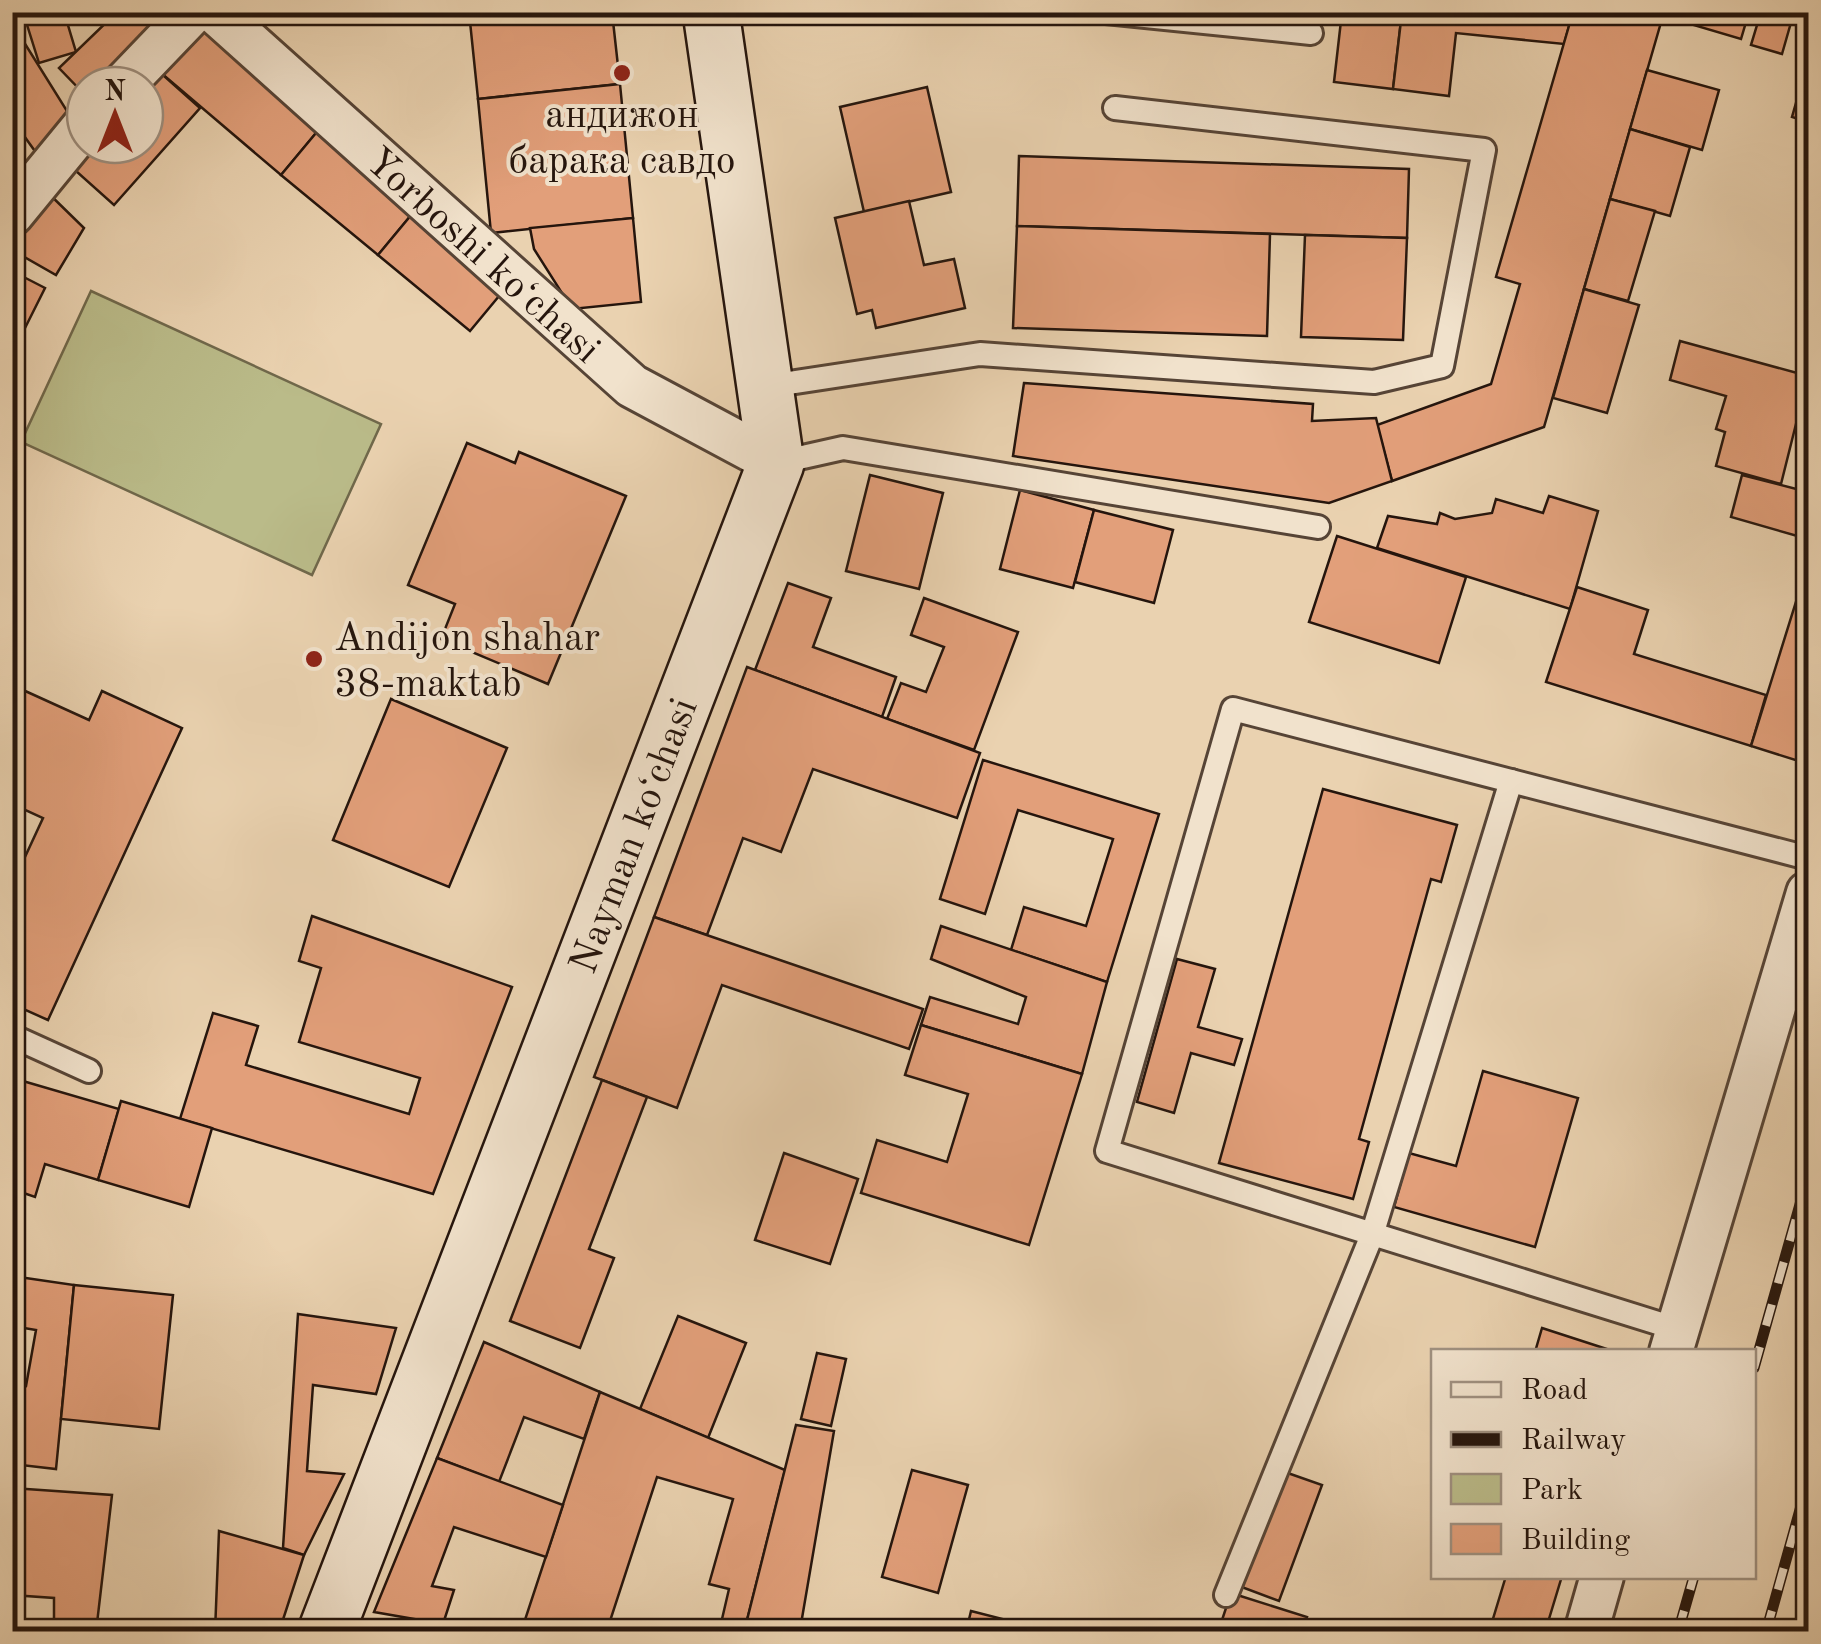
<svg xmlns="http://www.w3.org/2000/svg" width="1821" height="1644" viewBox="0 0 1821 1644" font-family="'Old Standard TT',serif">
<rect width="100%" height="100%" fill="#ead2b0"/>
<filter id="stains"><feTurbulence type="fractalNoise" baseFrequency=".002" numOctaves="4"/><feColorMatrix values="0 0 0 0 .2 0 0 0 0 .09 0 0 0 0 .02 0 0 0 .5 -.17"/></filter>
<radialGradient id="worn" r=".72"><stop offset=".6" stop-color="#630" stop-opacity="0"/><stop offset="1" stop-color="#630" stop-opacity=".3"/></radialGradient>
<polygon fill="#babb89" stroke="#70684b" stroke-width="2.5" points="91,291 381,424 312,575 21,442"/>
<g fill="#e29f7a" stroke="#25150d" stroke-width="2.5">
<polygon points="23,12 64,12 76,52 39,63"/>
<polygon points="117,12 180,12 113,85 85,85 85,95 59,68"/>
<polygon points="469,12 612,12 620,84 478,99"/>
<polygon points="1342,12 1402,12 1393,89 1334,82"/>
<polygon points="1402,12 1573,12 1564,44 1456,33 1449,96 1393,89"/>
<polygon points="1573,12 1664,12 1544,427 1392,481 1377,425 1491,384 1520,284 1496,277"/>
<polygon points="1664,12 1749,12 1741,39 1663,16"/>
<polygon points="1761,12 1794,12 1782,54 1751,45"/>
<polygon points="194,22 321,127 281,175 154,67"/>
<polygon points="12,23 72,119 37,154 12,119"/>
<polygon points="1808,61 1808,122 1792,117"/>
<polygon points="154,67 200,108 114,205 67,163 85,145 145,145 145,85"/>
<polygon points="1647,70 1719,90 1702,150 1630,129"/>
<polygon points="620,84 633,218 491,233 478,99"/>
<polygon points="927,87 951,192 864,212 840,107"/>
<polygon points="321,127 417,208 378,255 281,175"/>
<polygon points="1630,129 1690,147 1670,216 1610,199"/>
<polygon points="1019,156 1409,169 1407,238 1017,226"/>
<polygon points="43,188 84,228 56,275 12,250 12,241"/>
<polygon points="1610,199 1655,211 1628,301 1584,289"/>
<polygon points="909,201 924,265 954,259 965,308 876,328 872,310 857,314 835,218"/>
<polygon points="417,208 509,284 470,331 378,255"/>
<polygon points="633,218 641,302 572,309 534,249 530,228"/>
<polygon points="1017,226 1270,234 1267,336 1013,328"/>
<polygon points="1305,235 1407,238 1403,340 1301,337"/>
<polygon points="12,271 45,288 12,354"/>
<polygon points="1584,289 1639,305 1607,413 1553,398"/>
<polygon points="1680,341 1808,376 1781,484 1716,466 1725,432 1716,429 1726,396 1670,380"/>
<polygon points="1024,383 1313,404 1312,421 1376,418 1392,481 1329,503 1013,456"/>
<polygon points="467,443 515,463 519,452 626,496 548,684 441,639 455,604 408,585"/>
<polygon points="870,475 943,493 919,589 846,571"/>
<polygon points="1742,475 1808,492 1808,539 1731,517"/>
<polygon points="1020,490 1094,510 1073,588 1000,569"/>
<polygon points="1549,496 1598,511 1570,609 1377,548 1388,516 1437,524 1440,513 1455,519 1492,513 1496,499 1543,513"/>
<polygon points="1094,510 1173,530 1154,603 1075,582"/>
<polygon points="1337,536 1466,577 1439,663 1309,622"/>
<polygon points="788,583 831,598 813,647 896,677 882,717 755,670"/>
<polygon points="1577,587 1648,610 1634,654 1766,695 1751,746 1546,682"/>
<polygon points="1800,589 1808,592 1808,751 1805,763 1751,746"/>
<polygon points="924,598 1018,632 974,750 887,719 901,683 926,692 944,647 911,635"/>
<polygon points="747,667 980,753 957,818 813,769 781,852 743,838 707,935 654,917"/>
<polygon points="12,685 89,720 102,691 182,728 48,1020 12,1004 12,885 43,818 12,804"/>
<polygon points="391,699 507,748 449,887 333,840"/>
<polygon points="983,760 1159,814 1107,982 1011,950 1024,907 1086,926 1113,839 1018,810 985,914 940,899"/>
<polygon points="1323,789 1457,825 1441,882 1431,879 1359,1139 1369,1142 1353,1199 1219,1163"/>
<polygon points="312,916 512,987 433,1194 180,1119 213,1013 258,1026 246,1065 409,1114 420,1078 299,1042 321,968 299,961"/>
<polygon points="654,917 923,1009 909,1049 722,985 677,1108 594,1077"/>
<polygon points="941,926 1107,982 1082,1074 921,1025 930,997 1018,1024 1026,997 931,959"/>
<polygon points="1177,959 1215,969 1198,1027 1242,1039 1234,1065 1191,1053 1174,1113 1137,1102"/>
<polygon points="921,1025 1082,1074 1029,1245 861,1193 877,1140 947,1162 968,1094 905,1075"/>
<polygon points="1483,1071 1578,1098 1535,1247 1394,1207 1409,1153 1456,1166"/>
<polygon points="16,1079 119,1109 98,1180 45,1164 35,1197 12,1189 12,1090"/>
<polygon points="602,1080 647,1097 589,1249 614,1258 580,1348 510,1321"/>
<polygon points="121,1101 212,1128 189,1207 98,1180"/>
<polygon points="784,1153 858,1179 830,1264 755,1240"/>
<polygon points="12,1276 74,1285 56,1469 12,1464 12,1383 26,1386 36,1330 12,1326"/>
<polygon points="74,1285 173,1295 159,1429 61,1419"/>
<polygon points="298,1314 396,1328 376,1394 313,1385 307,1471 344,1474 304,1555 283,1548"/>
<polygon points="678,1316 746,1343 708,1438 640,1409"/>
<polygon points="1542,1328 1616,1352 1535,1352"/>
<polygon points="484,1342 600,1392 584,1439 524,1417 499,1482 437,1458"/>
<polygon points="817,1353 846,1359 831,1426 801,1419"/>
<polygon points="600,1392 785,1470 744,1632 719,1632 729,1589 709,1584 733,1499 657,1477 610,1621 669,1632 521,1632"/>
<polygon points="796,1425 834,1431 800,1630 811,1632 744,1632"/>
<polygon points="437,1458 563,1505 546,1557 454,1527 432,1586 454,1590 443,1624 374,1612"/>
<polygon points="912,1470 968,1485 938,1593 882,1577"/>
<polygon points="1282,1471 1322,1485 1279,1601 1239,1586"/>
<polygon points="12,1488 112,1495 96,1632 54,1632 54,1598 12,1595"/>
<polygon points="219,1531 304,1555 279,1632 215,1632"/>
<polygon points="1506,1576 1562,1576 1545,1632 1489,1632"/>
<polygon points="1231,1593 1307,1617 1302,1632 1218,1632"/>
<polygon points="971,1611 1053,1632 966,1632"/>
</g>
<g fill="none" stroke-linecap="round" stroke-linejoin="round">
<g stroke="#564436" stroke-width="28">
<g id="service">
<polyline points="1106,12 1311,33"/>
<polyline points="763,387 980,354 1374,382 1442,366 1484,150 1115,108"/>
<polyline points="776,463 843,448 1318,527"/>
<polyline points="12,1036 89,1071"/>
<polyline points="1677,1329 1107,1151 1233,709 1808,858"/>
<polyline points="1226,1595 1372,1235 1511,781"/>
</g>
</g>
<g stroke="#564436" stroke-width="48">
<g id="minor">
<polyline points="215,12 632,386 776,463"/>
<polyline points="123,85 193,12"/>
<polyline points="12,214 85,125"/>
<polyline points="1671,1352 1808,893"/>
<polyline points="1586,1632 1602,1576"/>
</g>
</g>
<g stroke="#25150d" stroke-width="60">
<polyline id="secondary" points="326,1632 776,463 711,12"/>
</g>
<use href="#service" stroke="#f1e2cc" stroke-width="22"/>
<use href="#minor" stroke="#f1e2cc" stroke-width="42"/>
<use href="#secondary" stroke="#f1e2cc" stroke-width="55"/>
<g stroke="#25150d" stroke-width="11">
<g id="rail">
<polyline points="1754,1368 1808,1176"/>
<polyline points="1678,1632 1694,1576"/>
<polyline points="1766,1632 1808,1481"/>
</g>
</g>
<use href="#rail" stroke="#f1e2cc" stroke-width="8" stroke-dasharray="22" stroke-linecap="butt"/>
</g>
<g fill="#8f2418" stroke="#f1e2cc" stroke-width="4">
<circle cx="622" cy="73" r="10"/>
<circle cx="314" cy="659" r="10"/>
</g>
<g text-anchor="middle" stroke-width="8" stroke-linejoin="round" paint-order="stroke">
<g font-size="40" fill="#25150d" stroke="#f1e2cc">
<text x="622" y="127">андижон<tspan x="622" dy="46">барака савдо</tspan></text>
<text x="334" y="650" text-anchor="start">Andijon shahar<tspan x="334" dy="46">38-maktab</tspan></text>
</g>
<g font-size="40" fill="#25150d" stroke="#f1e2cc">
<text transform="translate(484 254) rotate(42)" y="14">Yorboshi koʻchasi</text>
<text transform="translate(632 835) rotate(-69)" y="14">Nayman koʻchasi</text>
</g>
</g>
<rect width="1821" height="1644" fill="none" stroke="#ead2b0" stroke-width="50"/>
<rect x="15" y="15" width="1791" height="1614" fill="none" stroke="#25150d" stroke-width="5"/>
<rect x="25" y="25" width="1771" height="1594" fill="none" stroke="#25150d" stroke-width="2.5"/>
<rect x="1431" y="1349" width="325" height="230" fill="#f1e2cc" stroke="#9f9080" stroke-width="2.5"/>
<rect x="1451" y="1382" width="50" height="15" fill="#f1e2cc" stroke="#9f9080" stroke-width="2.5"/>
<text x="1521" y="1399" font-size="30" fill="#25150d">Road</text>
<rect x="1451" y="1432" width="50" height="15" fill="#25150d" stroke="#9f9080" stroke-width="2.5"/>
<text x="1521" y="1449" font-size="30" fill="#25150d">Railway</text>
<rect x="1451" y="1474" width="50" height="30" fill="#babb89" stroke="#9f9080" stroke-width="2.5"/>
<text x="1521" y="1499" font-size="30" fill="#25150d">Park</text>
<rect x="1451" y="1524" width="50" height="30" fill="#e29f7a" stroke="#9f9080" stroke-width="2.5"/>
<text x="1521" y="1549" font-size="30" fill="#25150d">Building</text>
<g transform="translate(115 115)"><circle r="48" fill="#f1e2cc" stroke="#9f9080" stroke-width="2.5"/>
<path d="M0-8L18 38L0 25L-18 38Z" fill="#8f2418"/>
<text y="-15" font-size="28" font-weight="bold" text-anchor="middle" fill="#25150d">N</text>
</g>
<rect width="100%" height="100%" filter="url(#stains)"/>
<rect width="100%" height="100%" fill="url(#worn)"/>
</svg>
